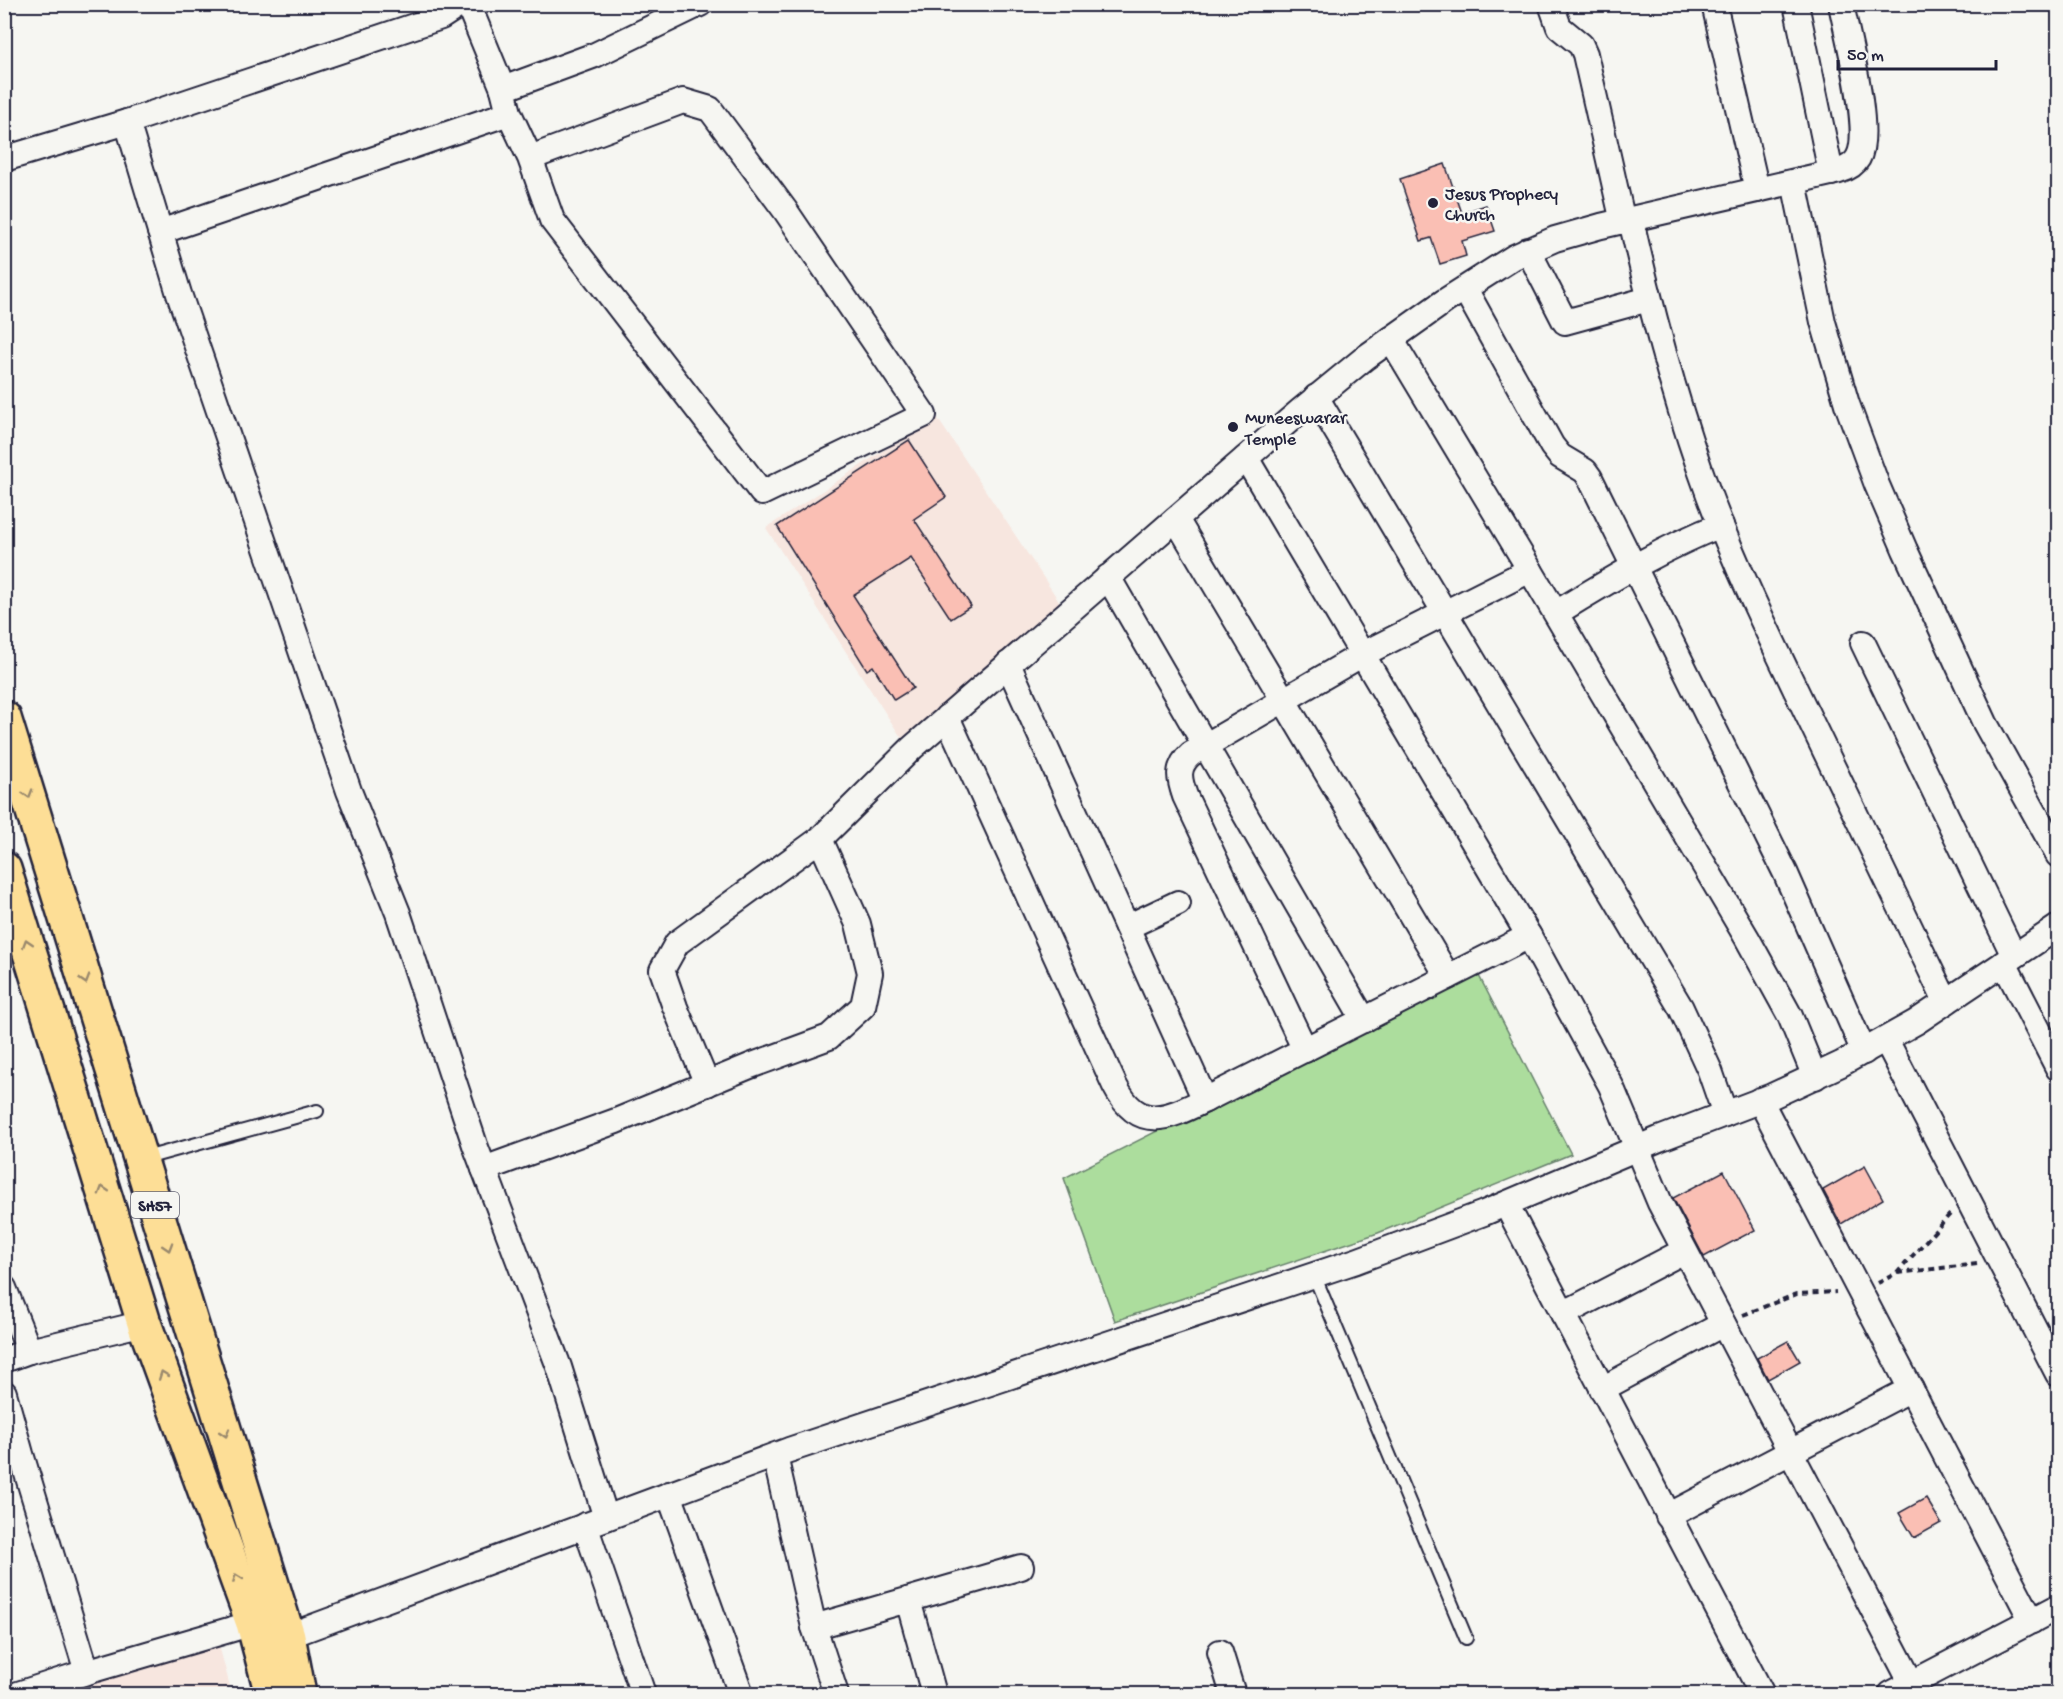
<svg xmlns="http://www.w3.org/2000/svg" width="2063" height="1699" viewBox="0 0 2063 1699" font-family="'Gochi Hand',sans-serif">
<rect width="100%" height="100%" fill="#f6f6f2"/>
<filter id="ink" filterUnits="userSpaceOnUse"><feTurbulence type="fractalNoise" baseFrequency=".0167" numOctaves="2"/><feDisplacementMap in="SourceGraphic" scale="12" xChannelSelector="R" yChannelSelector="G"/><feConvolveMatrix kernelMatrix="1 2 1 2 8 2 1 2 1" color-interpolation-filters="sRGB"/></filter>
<g filter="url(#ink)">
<g fill="#f7e6df">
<polygon points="936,416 1061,604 906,745 766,528"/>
<polygon points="219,1645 232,1694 55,1694"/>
</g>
<polygon fill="#acdd9d" stroke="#67806c" stroke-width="1.5" points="1476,970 1571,1154 1378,1233 1115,1321 1064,1178"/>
<g fill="#fabfb4" stroke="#22223b" stroke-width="1.5">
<polygon points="1445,164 1462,213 1486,205 1495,231 1462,241 1466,256 1440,264 1431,238 1421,241 1400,179"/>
<polygon points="909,440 946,497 914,519 971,606 951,619 911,558 853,595 913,688 894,700 873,666 867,670 777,526"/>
<polygon points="1865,1166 1883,1199 1841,1224 1823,1190"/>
<polygon points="1724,1171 1755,1230 1704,1257 1673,1198"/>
<polygon points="1788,1341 1800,1361 1768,1379 1757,1358"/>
<polygon points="1926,1498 1941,1523 1914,1538 1899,1513"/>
</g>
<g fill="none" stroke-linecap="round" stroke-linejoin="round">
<g stroke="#22223b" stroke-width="16">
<g id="service">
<polyline points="142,1159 317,1111"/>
<polyline points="1314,1275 1466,1638"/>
</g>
</g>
<g stroke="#22223b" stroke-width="28">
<g id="minor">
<polyline points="468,4 503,89 509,113 530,158 552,220 762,493 924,415 785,210 710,109 683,101 530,158"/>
<polyline points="1551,4 1559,27 1581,45 1585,54 1623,222"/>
<polyline points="1714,4 1757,190"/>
<polyline points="1796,4 1831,173"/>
<polyline points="503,89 595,55 700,4"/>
<polyline points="127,122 179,294 349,791 398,913 475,1145 559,1367 606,1518"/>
<polyline points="4,159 127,122 441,17 461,4"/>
<polyline points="1794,182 1823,322 1847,404 1877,485 1905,550 1985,723 2058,855"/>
<path d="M1631,220C1652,314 1676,405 1709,495C1739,575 1777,651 1814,728C1858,819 1902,911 1946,1002"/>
<polyline points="160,232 509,113"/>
<polyline points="1528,250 1565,322 1649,299"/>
<polyline points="1465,289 1552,446 1560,456 1585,471 1590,478 1785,872 1864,1052"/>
<polyline points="1391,339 1530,570 1747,938 1790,1016 1815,1077"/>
<polyline points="1316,397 1681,1008 1710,1071 1725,1114"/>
<polyline points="1246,458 1529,936 1611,1086 1660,1203 1912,1684"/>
<polyline points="1176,519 1448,977"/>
<polyline points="1108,577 1364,1020"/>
<path d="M1556,613C1609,581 1662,548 1721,525"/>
<polyline points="1863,643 2014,956"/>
<polyline points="1008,664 1205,1100"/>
<path d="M947,717L1115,1086C1139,1133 1168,1118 1205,1100L1529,936"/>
<polyline points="1127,927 1178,903"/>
<polyline points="2004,963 2058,1068"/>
<polyline points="1886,1040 2058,1374"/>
<path d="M1305,1050L1185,796C1179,779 1176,767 1191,754L1363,654L1530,570"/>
<path d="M707,1084L675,1007L662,970L677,943L820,839L912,748L1300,411L1366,357L1445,301L1514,257L1555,239L1601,226L1839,171C1846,169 1854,165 1858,158C1873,133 1847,35 1841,4"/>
<polyline points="1760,1100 2032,1621"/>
<polyline points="484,1169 616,1121 750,1066 829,1037 863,1006 870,973 858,924 820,839"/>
<polyline points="1506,1204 1762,1694"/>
<polyline points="4,1288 29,1351"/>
<polyline points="1563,1314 1684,1251"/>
<polyline points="4,1360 29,1351 144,1323"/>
<polyline points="1602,1389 1723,1324"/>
<polyline points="4,1393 21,1454 87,1672"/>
<polyline points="775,1456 814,1627 836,1694"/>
<polyline points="669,1494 741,1694"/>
<polyline points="1668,1516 1911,1389"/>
<polyline points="585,1525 643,1694"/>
<polyline points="908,1600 934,1694"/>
<polyline points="814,1627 1021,1567"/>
<polyline points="272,1642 789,1450 1356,1261 1484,1213 1659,1139 1772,1096 1841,1064 1916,1022 2058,927"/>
<polyline points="1220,1652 1233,1694"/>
<polyline points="18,1694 96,1669 253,1623"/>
<polyline points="1891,1694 2058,1607"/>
</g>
</g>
<g stroke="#22223b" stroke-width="38">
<g id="primary">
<polyline points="4,718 288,1636 299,1694"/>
<polyline points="4,869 144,1323 253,1623 272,1694"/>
</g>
</g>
<g stroke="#22223b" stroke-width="4" stroke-dasharray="6 4.5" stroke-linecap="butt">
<polyline points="1898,1273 1977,1264"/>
<polyline points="1878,1283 1897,1273 1952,1212"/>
<polyline points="1743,1315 1797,1294 1836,1292"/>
</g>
<use href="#service" stroke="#f6f6f2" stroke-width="12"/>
<use href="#minor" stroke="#f6f6f2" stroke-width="24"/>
<use href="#primary" stroke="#fdde96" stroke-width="33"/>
</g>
<defs><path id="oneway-chevron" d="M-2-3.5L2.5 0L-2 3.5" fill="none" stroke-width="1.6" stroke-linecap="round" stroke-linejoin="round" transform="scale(1.5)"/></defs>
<g stroke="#9a896d">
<use href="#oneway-chevron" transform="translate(28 794) rotate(73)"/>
<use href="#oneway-chevron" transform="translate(27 943) rotate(-107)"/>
<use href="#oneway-chevron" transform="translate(85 980) rotate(73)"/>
<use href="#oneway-chevron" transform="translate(103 1190) rotate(-107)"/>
<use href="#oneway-chevron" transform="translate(168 1247) rotate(73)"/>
<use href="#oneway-chevron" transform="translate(163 1375) rotate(-110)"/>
<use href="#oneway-chevron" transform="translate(225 1433) rotate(73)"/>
<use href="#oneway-chevron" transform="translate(237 1578) rotate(-110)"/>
</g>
</g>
<g fill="#22223b" stroke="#f6f6f2" stroke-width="2">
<circle cx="1433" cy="203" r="6"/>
<circle cx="1233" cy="427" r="6"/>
</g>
<g text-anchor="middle" stroke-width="5" stroke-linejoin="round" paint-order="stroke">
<rect fill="#f6f6f2" stroke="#626272" stroke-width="1.5" x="131" y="1192" width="48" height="26" rx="4.5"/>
<g font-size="16" font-weight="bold" fill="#22223b">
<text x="155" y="1211">SH57</text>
</g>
<g font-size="18" fill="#22223b" stroke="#f6f6f2" text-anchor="start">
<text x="1445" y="199">Jesus Prophecy<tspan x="1445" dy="21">Church</tspan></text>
<text x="1245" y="423">Muneeswarar<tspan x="1245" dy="21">Temple</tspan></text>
</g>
</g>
<rect width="2063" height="1699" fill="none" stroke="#f6f6f2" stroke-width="24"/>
<rect x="12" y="12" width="2039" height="1675" fill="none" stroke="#22223b" stroke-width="2" filter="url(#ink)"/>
<path d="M1838 60v9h158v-9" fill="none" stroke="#22223b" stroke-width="3"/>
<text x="1847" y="60" font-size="18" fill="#22223b" stroke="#f6f6f2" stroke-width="4.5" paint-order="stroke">50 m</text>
</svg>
